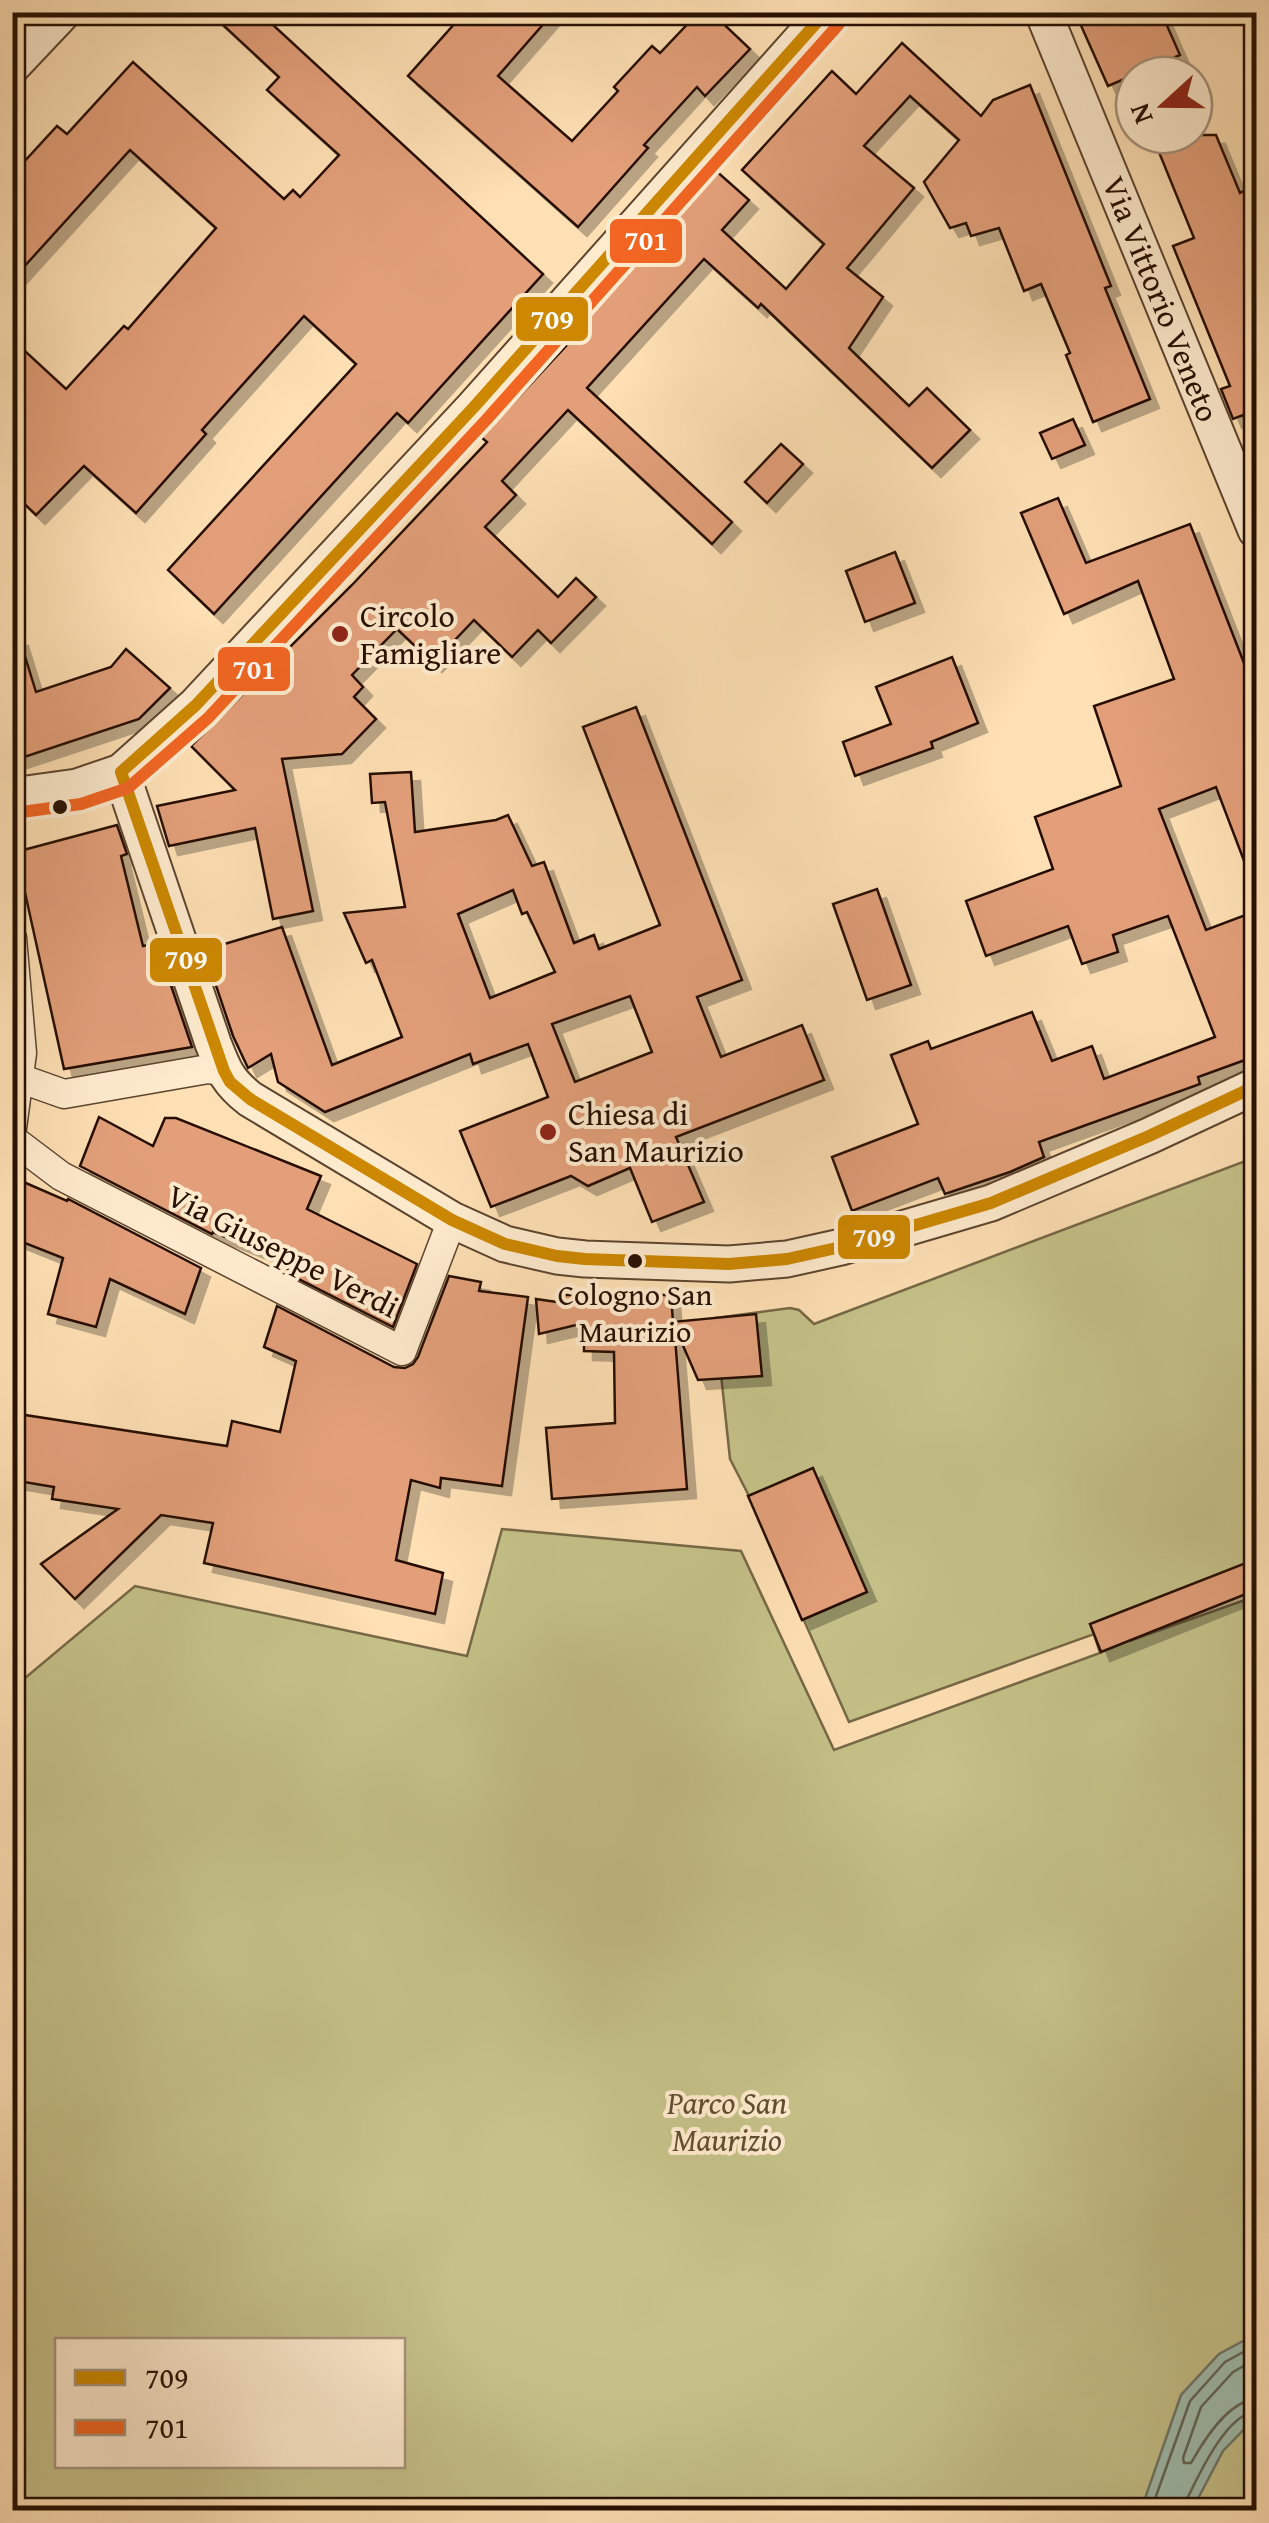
<svg xmlns="http://www.w3.org/2000/svg" width="1269" height="2523" viewBox="0 0 1269 2523" font-family="'Gentium Book Plus',serif">
<defs>
<filter id="shadow"><feDropShadow dx="9" dy="9" stdDeviation="0" flood-color="#0004"/></filter>
</defs>
<rect width="100%" height="100%" fill="#fee0b4"/>
<filter id="stains"><feTurbulence type="fractalNoise" baseFrequency=".002" numOctaves="4"/><feColorMatrix values="0 0 0 0 .2 0 0 0 0 .09 0 0 0 0 .02 0 0 0 .5 -.17"/></filter>
<radialGradient id="worn" r=".72"><stop offset=".6" stop-color="#630" stop-opacity="0"/><stop offset="1" stop-color="#630" stop-opacity=".3"/></radialGradient>
<path fill="#c5c189" stroke="#766846" stroke-width="2.5" fill-rule="evenodd" d="M1256,1157V1590L1129,1641L1256,1596V2510H13V1688L135,1586L467,1656L502,1529L741,1551L834,1750L1100,1653L1094,1634L849,1722L749,1496L730,1459L715,1318L790,1308L799,1310L814,1324ZM58,2340H402V2466H58Z"/>
<polygon fill="#a0bdaf" stroke="#6f786a" stroke-width="2.5" points="1256,2334 1256,2417 1223,2451 1192,2510 1141,2510 1181,2395 1219,2354"/>
<g fill="none" stroke-linecap="round" stroke-linejoin="round">
<g stroke="#636658" stroke-width="2.5">
<path d="M1256,2359L1233,2372L1201,2407L1183,2458L1184,2463H1191C1204,2440 1228,2401 1256,2399"/>
<polyline points="1151,2510 1190,2401 1225,2362 1256,2345"/>
<path d="M1184,2510L1185,2503C1198,2477 1225,2415 1256,2411"/>
</g>
</g>
<g fill="#e29f7a" stroke="#261002" stroke-width="2.5" fill-rule="evenodd" filter="url(#shadow)">
<polygon points="209,12 259,12 543,274 408,423 397,413 214,614 168,570 356,364 304,316 202,430 206,434 136,513 84,466 36,515 12,492 12,339 66,389 124,326 128,329 216,228 130,150 12,280 12,175 57,126 67,134 133,62 284,199 293,190 300,197 339,155 267,90 279,77"/>
<polygon points="465,12 554,12 498,76 572,141 618,91 614,87 652,46 660,53 699,12 711,12 750,49 705,96 697,87 644,145 648,148 578,227 408,76"/>
<polygon points="1075,12 1161,12 1180,55 1108,86"/>
<polygon points="902,43 981,116 993,100 1030,85 1111,286 1105,288 1150,399 1093,422 1066,355 1070,353 1041,284 1024,291 999,228 971,236 966,223 950,228 924,182 959,140 910,96 864,146 914,188 847,268 883,297 849,348 909,406 927,388 970,430 932,468 761,304 758,308 704,259 587,388 732,522 712,544 568,410 502,481 516,495 485,527 558,597 576,578 596,597 551,643 538,630 512,657 474,620 433,663 397,629 352,675 363,687 354,697 376,719 342,754 282,759 313,911 273,919 255,828 169,846 157,806 235,790 191,746 352,585 487,442 481,437 566,346 561,341 714,169 749,200 722,230 786,289 824,244 742,170 832,71 856,94"/>
<polygon points="1152,135 1216,135 1240,193 1256,184 1256,447 1243,415 1233,419 1221,389 1230,386 1173,246 1194,238"/>
<polygon points="1073,419 1085,445 1052,459 1040,433"/>
<polygon points="781,444 803,464 767,503 745,482"/>
<polygon points="1058,498 1086,563 1190,524 1256,694 1256,887 1254,887 1216,787 1159,809 1206,930 1256,911 1256,1056 1198,1077 1200,1084 1039,1142 1044,1157 1010,1172 945,1194 938,1178 852,1211 832,1157 918,1124 891,1055 928,1041 931,1049 1032,1012 1052,1061 1092,1046 1104,1079 1215,1037 1168,916 1113,935 1118,952 1082,964 1068,926 986,956 966,901 1053,869 1035,817 1121,786 1094,706 1174,679 1138,581 1064,614 1021,513"/>
<polygon points="895,552 915,603 865,622 846,571"/>
<polygon points="19,637 36,692 111,667 126,649 170,688 139,719 12,761 12,638"/>
<polygon points="952,657 978,723 931,742 933,748 855,776 843,742 891,724 876,687"/>
<path d="M636,707L742,980L697,997L721,1057L802,1025L824,1080L676,1137L704,1202L652,1222L630,1168L588,1186L571,1176L491,1207L460,1131L548,1097L528,1044L473,1064L470,1054L325,1112L278,1082L271,1054L248,1068L233,1036L204,950L282,927L332,1065L402,1037L372,960L366,963L344,913L405,907L385,802L372,803L370,774L411,772L415,832L496,820L508,815L532,866L544,862L574,943L594,935L599,949L660,925L583,727ZM513,890L522,914L527,912L555,972L490,998L458,914ZM630,996L652,1052L575,1082L552,1024Z"/>
<polygon points="117,825 127,854 121,856 143,946 153,944 159,964 163,962 192,1047 64,1069 16,852"/>
<polygon points="877,889 911,985 867,1000 833,904"/>
<polygon points="99,1117 153,1146 165,1118 176,1118 321,1176 307,1209 417,1264 393,1327 287,1273 290,1263 213,1232 212,1234 80,1166"/>
<polygon points="12,1177 67,1201 68,1199 201,1268 185,1314 110,1279 96,1327 48,1314 63,1258 12,1238"/>
<polygon points="449,1276 481,1282 479,1291 528,1297 502,1486 441,1478 440,1488 411,1480 396,1560 443,1573 435,1614 204,1563 213,1523 161,1515 75,1599 41,1564 118,1509 52,1499 54,1487 12,1480 12,1413 227,1446 232,1421 280,1432 296,1361 264,1347 277,1306 394,1367 405,1368 413,1364 418,1357"/>
<polygon points="564,1295 671,1295 673,1322 756,1314 762,1376 698,1380 674,1325 687,1489 552,1499 546,1428 615,1423 614,1352 584,1351 584,1323 539,1334 536,1299 564,1303"/>
<polygon points="813,1468 867,1592 802,1620 748,1496"/>
<polygon points="1256,1559 1256,1590 1101,1652 1090,1624"/>
</g>
<g fill="none" stroke-linecap="round" stroke-linejoin="round">
<g stroke="#5c442e" stroke-width="31">
<g id="pedestrian">
<polyline points="12,938 22,1053 12,1128"/>
<polyline points="19,1078 64,1094 208,1069 224,1071"/>
<polyline points="12,1139 61,1176 402,1351 452,1220"/>
</g>
</g>
<g stroke="#5c442e" stroke-width="39">
<g id="minor">
<polyline points="1043,12 1256,530"/>
<polyline points="12,66 63,12"/>
<path d="M121,772L213,1043C223,1069 227,1081 250,1099L452,1220L505,1244L557,1256L585,1259L729,1264L787,1259L841,1247L991,1203L1149,1136L1256,1086"/>
<polyline points="12,796 77,787 121,772 196,705 474,407 826,12"/>
</g>
</g>
<use href="#pedestrian" stroke="#feebce" stroke-width="28"/>
<use href="#minor" stroke="#feebce" stroke-width="35"/>
<g stroke="#feebce" stroke-width="20">
<polyline id="bus-1" points="826,12 474,407 196,705 121,772 224,1071 230,1082 250,1099 452,1220 505,1244 557,1256 585,1259 729,1264 787,1259 841,1247 991,1203 1149,1136 1256,1086"/>
</g>
<g stroke="#feebce" stroke-width="20">
<polyline id="bus-2" points="14,813 81,804 128,788 208,718 487,419 839,24"/>
</g>
<use href="#bus-1" stroke="#cd8800" stroke-width="12"/>
<use href="#bus-2" stroke="#f26522" stroke-width="12"/>
</g>
<g fill="#8f2418" stroke="#feebce" stroke-width="4">
<circle cx="340" cy="634" r="10"/>
<circle cx="548" cy="1132" r="10"/>
</g>
<g fill="#261002" stroke="#feebce" stroke-width="4">
<circle cx="60" cy="807" r="9"/>
<circle cx="635" cy="1261" r="9"/>
</g>
<g text-anchor="middle" stroke-width="8" stroke-linejoin="round" paint-order="stroke">
<g font-size="30" fill="#261002" stroke="#feebce">
<text x="635" y="1305">Cologno San<tspan x="635" dy="37">Maurizio</tspan></text>
</g>
<g font-size="32" fill="#261002" stroke="#feebce">
<text transform="translate(1161 299) rotate(68)" y="11">Via Vittorio Veneto</text>
<text transform="translate(283 1251) rotate(27)" y="11">Via Giuseppe Verdi</text>
</g>
<g font-size="32" fill="#261002" stroke="#feebce" text-anchor="start">
<text x="360" y="627">Circolo<tspan x="360" dy="37">Famigliare</tspan></text>
<text x="568" y="1125">Chiesa di<tspan x="568" dy="37">San Maurizio</tspan></text>
</g>
<g font-size="32" font-style="italic" fill="#5e4e31" stroke="#feebce">
<text x="727" y="2114">Parco San<tspan x="727" dy="37">Maurizio</tspan></text>
</g>
</g>
<g stroke="#feebce" stroke-width="4">
<rect x="608" y="217" width="76" height="48" rx="10" fill="#f26522"/>
<rect x="514" y="295" width="76" height="48" rx="10" fill="#cd8800"/>
<rect x="216" y="645" width="76" height="48" rx="10" fill="#f26522"/>
<rect x="148" y="936" width="76" height="48" rx="10" fill="#cd8800"/>
<rect x="836" y="1213" width="76" height="48" rx="10" fill="#cd8800"/>
</g>
<g font-size="28" text-anchor="middle" font-weight="bold" fill="#fff">
<text x="646" y="250">701</text>
<text x="552" y="329">709</text>
<text x="254" y="679">701</text>
<text x="186" y="969">709</text>
<text x="874" y="1247">709</text>
</g>
<rect width="1269" height="2523" fill="none" stroke="#fee0b4" stroke-width="50"/>
<rect x="15" y="15" width="1239" height="2493" fill="none" stroke="#261002" stroke-width="5"/>
<rect x="25" y="25" width="1219" height="2473" fill="none" stroke="#261002" stroke-width="2.5"/>
<rect x="55" y="2338" width="350" height="130" fill="#feebce" stroke="#a8937c" stroke-width="2.5"/>
<rect x="75" y="2370" width="50" height="15" fill="#cd8800" stroke="#a8937c" stroke-width="2.5"/>
<text x="145" y="2388" font-size="30" fill="#261002">709</text>
<rect x="75" y="2420" width="50" height="15" fill="#f26522" stroke="#a8937c" stroke-width="2.5"/>
<text x="145" y="2438" font-size="30" fill="#261002">701</text>
<g transform="translate(1164 105) rotate(249)"><circle r="48" fill="#feebce" stroke="#a8937c" stroke-width="2.5"/>
<path d="M0-8L18 38L0 25L-18 38Z" fill="#8f2418"/>
<text y="-15" font-size="28" font-weight="bold" text-anchor="middle" fill="#261002">N</text>
</g>
<rect width="100%" height="100%" filter="url(#stains)"/>
<rect width="100%" height="100%" fill="url(#worn)"/>
</svg>
